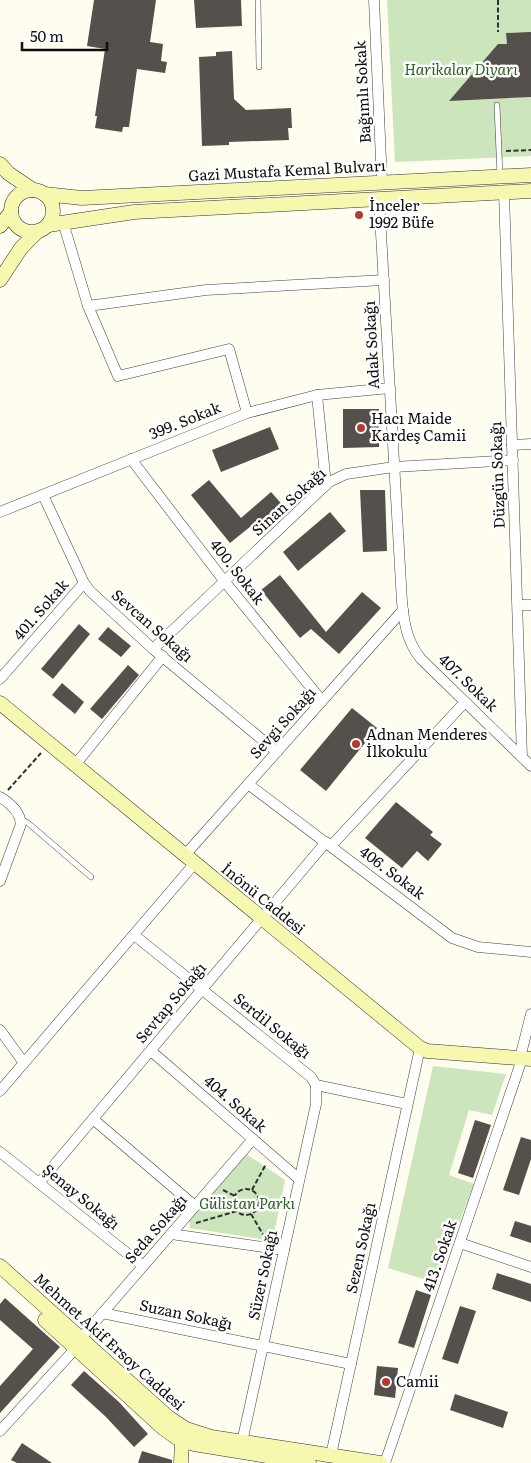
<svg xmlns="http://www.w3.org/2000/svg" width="531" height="1463" viewBox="0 0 531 1463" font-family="Literata,serif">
<rect width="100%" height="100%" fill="#fefdef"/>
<g fill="#cce5bc">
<polygon points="387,0 531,0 531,156 395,162"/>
<polygon points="433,1066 506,1074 492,1115 469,1110 449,1175 474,1184 436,1283 388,1268"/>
<polygon points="246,1154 285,1180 273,1238 267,1240 190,1228 189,1221"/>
</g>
<g fill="#55504b">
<polygon points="94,0 156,0 150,42 163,44 161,61 167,62 165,73 137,69 129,127 123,127 122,132 95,128 97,116 95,116 105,49 87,46"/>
<polygon points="194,0 241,0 242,26 196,28"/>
<polygon points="531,32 531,97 449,101 498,44 507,44 506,33"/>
<polygon points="232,51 234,99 246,110 291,108 292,128 288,128 289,140 229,142 229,145 202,146 199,57 216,56 216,52"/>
<polygon points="343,409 379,409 379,447 343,448"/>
<polygon points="270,427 279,449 221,472 212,450"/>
<polygon points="209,480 241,518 271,492 287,510 264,530 256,522 230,543 191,495"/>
<polygon points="360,490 385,490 387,551 363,552"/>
<polygon points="330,512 346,531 298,571 283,552"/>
<polygon points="280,575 326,632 362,592 381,608 339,654 311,629 300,638 261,590"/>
<polygon points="79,624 90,634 53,679 41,669"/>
<polygon points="108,627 131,646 121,657 98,639"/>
<polygon points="128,665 139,675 102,719 90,709"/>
<polygon points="62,683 84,702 75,714 52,695"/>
<polygon points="352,708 377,728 326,791 300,770"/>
<polygon points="396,802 433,832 430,835 442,844 428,861 417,851 402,868 365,838"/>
<polygon points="475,1120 491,1125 473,1178 458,1173"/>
<polygon points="521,1137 531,1140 531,1159 519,1195 503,1190"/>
<polygon points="515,1221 531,1226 531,1243 510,1236"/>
<polygon points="497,1273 531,1284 531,1302 492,1289"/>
<polygon points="416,1290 431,1295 414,1348 398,1343"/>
<polygon points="5,1298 60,1347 0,1413 0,1386 33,1349 0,1320 0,1304"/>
<polygon points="460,1306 476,1311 458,1364 442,1359"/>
<polygon points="377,1366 398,1368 395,1398 374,1395"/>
<polygon points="84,1371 119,1402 148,1434 134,1447 106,1417 71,1385"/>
<polygon points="455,1394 508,1412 503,1428 450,1410"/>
<polygon points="22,1443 52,1463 17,1463 11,1460"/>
<polygon points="142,1451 172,1460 172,1463 138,1463"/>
</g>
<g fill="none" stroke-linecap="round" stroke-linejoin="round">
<g stroke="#414141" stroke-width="6">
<g id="lane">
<polyline points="258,0 259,67"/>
<polyline points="497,105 500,176"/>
<polyline points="20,819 28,823 91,877"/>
</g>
</g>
<g stroke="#414141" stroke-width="11">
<g id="street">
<polyline points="374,0 382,183"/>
<polyline points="504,192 522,757"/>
<path d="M379,198L402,602C404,623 407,642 421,659L531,766"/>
<polyline points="63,222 88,306 206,290 384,280"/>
<polyline points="88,306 118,376 229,349 247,413"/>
<polyline points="317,395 326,485"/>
<polyline points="512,445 531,444"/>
<polyline points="131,459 225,582 322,701"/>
<polyline points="43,495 84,583 90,591 153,649 277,752"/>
<polyline points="0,512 247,413 317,395 390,388"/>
<polyline points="518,605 531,605"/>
<polyline points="153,649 329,482 346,474 394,467 513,460"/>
<polyline points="0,679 84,583"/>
<polyline points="75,765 163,656"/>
<polyline points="248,784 452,938 478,947 531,952"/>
<path d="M0,797C10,803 20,812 21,824L0,881"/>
<polyline points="331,846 465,702"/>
<polyline points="185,855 403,610"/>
<polyline points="134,935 311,1077 316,1085 407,1104"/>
<polyline points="0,1030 24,1063"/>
<polyline points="151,1051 299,1179"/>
<polyline points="520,1058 531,1014"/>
<polyline points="0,1091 195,863"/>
<polyline points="93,1119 195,1206"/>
<polyline points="0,1152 143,1266"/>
<polyline points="39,1183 326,842"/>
<polyline points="171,1234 284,1250"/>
<polyline points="460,1243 531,1267"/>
<polyline points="102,1313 351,1364"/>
<polyline points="81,1338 253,1139"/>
<polyline points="0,1431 76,1348"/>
<polyline points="242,1442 316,1104 316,1085"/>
<polyline points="331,1455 420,1048"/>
<polyline points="385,1463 522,1059"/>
</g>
</g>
<g stroke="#303030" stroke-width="15">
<g id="secondary">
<polyline points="0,164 8,173 33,190"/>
<circle cx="32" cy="211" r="21"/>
<polyline points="44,194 82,198 531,175"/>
<polyline points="48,225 134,212 531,191"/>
<polyline points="0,226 11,212"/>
<polyline points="0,280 21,248 38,231"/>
<polyline points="0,703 420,1048 427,1051 531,1059"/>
<polyline points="0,1266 168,1417 186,1429 211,1437 380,1463"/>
<polyline points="45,1320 163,1428 177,1438 194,1444 309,1463"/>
<polyline points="181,1463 182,1441 185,1434"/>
</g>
</g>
<g stroke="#303030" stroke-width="2" stroke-dasharray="5 2.5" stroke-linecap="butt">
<polyline points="498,0 498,32"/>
<polyline points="506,151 531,150"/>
<polyline points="8,790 41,753"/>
<circle cx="246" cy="1202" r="13"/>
<polyline points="223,1190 235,1196"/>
<polyline points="252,1190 266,1164"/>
<polyline points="259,1202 284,1200"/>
<polyline points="251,1214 264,1236"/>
<polyline points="196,1223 237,1211"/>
</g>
<use href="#lane" stroke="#fff" stroke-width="5"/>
<use href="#street" stroke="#fff" stroke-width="10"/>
<use href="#secondary" stroke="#f7f8b0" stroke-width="14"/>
</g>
<g fill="#b23b31" stroke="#fff" stroke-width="2">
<circle cx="359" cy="215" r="5"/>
<circle cx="361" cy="428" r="5"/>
<circle cx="356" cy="744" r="5"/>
<circle cx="386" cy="1382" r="5"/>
</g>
<g text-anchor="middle" stroke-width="5" stroke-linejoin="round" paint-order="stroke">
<g font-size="15" font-style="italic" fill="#286023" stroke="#fff">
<text x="461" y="75">Harikalar Diyarı</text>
<text x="247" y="1209">Gülistan Parkı</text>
</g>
<g font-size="15" fill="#0e0e0e" stroke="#fff">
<text transform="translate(363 92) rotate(-93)" y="5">Bağımlı Sokak</text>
<text transform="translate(287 171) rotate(-3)" y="5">Gazi Mustafa Kemal Bulvarı</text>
<text transform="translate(372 345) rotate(-93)" y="5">Adak Sokağı</text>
<text transform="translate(185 421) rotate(-22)" y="5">399. Sokak</text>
<text transform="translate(498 475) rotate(-92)" y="5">Düzgün Sokağı</text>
<text transform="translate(289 502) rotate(-42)" y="5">Sinan Sokağı</text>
<text transform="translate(237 572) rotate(52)" y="5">400. Sokak</text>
<text transform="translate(41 610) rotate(-49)" y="5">401. Sokak</text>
<text transform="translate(152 626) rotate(41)" y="5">Sevcan Sokağı</text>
<text transform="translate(468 683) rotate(44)" y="5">407. Sokak</text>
<text transform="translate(283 723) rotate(-48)" y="5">Sevgi Sokağı</text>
<text transform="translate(392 873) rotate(37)" y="5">406. Sokak</text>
<text transform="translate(263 899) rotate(39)" y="5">İnönü Caddesi</text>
<text transform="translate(171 1003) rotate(-50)" y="5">Sevtap Sokağı</text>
<text transform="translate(272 1026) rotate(39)" y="5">Serdil Sokağı</text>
<text transform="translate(235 1104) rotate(41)" y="5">404. Sokak</text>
<text transform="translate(81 1197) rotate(39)" y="5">Şenay Sokağı</text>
<text transform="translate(156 1229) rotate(-49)" y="5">Seda Sokağı</text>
<text transform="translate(361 1248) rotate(-78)" y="5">Sezen Sokağı</text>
<text transform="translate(440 1256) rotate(-71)" y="5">413. Sokak</text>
<text transform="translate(263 1275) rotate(-78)" y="5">Süzer Sokağı</text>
<text transform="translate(186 1315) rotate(12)" y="5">Suzan Sokağı</text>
<text transform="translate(109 1342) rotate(42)" y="5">Mehmet Akif Ersoy Caddesi</text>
</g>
<g font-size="15" fill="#0e0e0e" stroke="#fff" text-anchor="start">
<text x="369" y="211">İnceler<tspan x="369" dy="17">1992 Büfe</tspan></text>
<text x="371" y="424">Hacı Maide<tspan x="371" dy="17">Kardeş Camii</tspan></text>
<text x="366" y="740">Adnan Menderes<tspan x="366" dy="17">İlkokulu</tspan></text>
<text x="396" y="1387">Camii</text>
</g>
</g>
<path d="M22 42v8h85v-8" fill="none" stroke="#0e0e0e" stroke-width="2.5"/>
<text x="30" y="42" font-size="15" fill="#0e0e0e" stroke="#ffffff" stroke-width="4" paint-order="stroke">50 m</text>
</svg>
